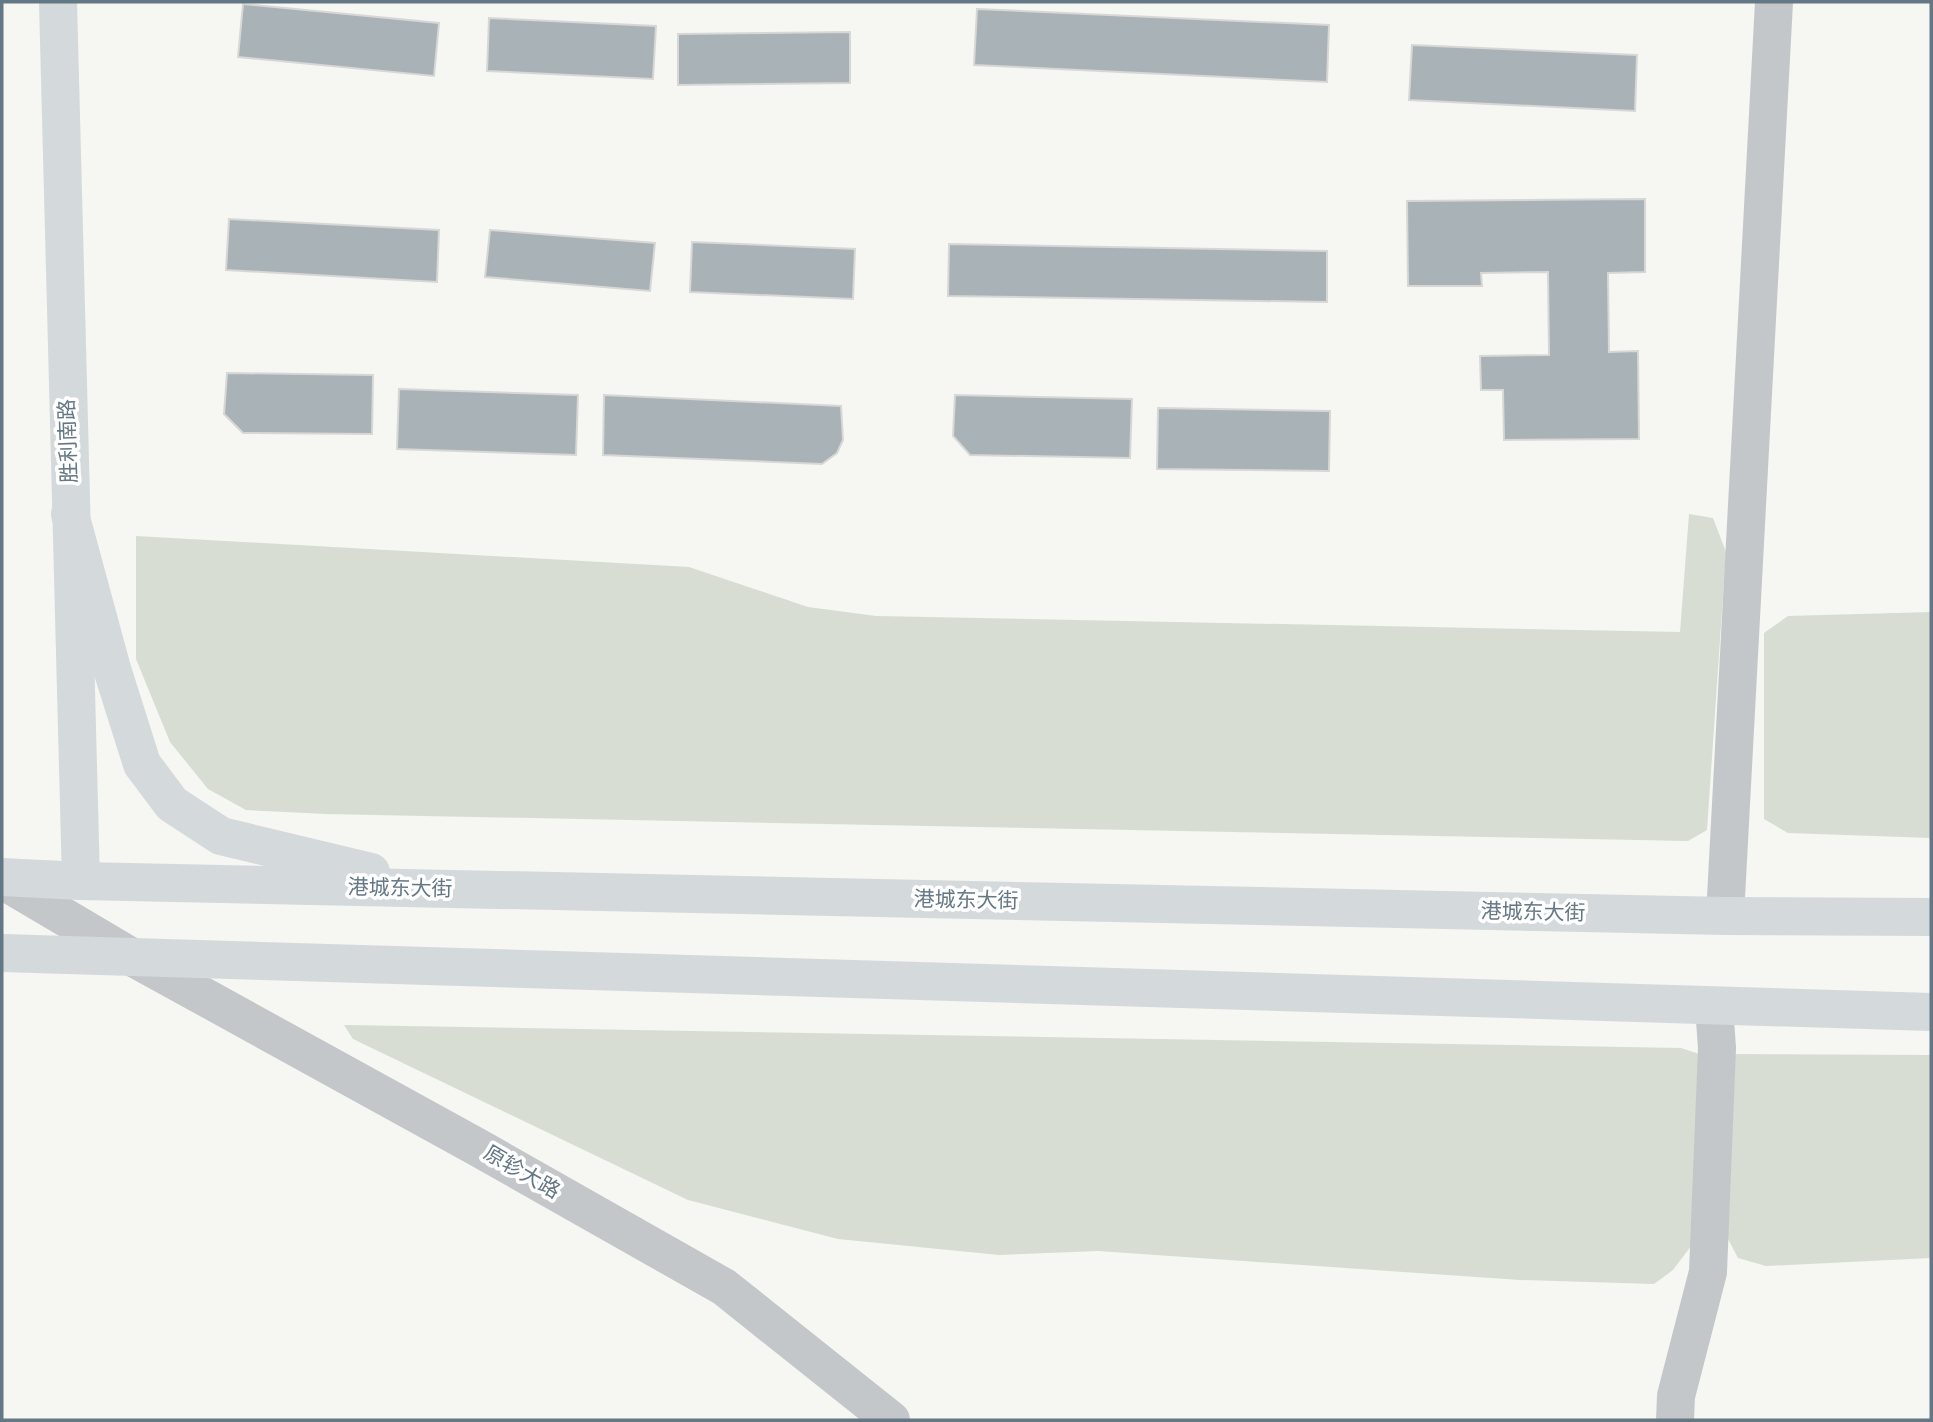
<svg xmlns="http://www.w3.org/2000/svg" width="1933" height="1422" viewBox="0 0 1933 1422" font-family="'PT Sans','Noto Sans SC',sans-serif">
<rect width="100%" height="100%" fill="#f6f6f2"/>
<g fill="#d7ddd3">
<polygon points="1689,514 1713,518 1726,552 1707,830 1688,841 326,814 246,810 208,789 170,742 136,659 136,536 689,567 808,607 876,616 1680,632"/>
<polygon points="1931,612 1931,838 1788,833 1764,819 1764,633 1788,616"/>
<polygon points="344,1025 1681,1048 1702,1055 1694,1242 1673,1270 1654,1284 1520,1280 1098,1251 999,1255 838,1239 688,1200 353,1039"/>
<polygon points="1726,1054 1931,1055 1931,1258 1766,1266 1738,1258 1726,1235"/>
</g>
<g fill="#a9b2b7" stroke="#d7d7d5" stroke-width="2">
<polygon points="243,4 439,23 434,76 238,57"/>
<polygon points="977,9 1329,25 1327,82 974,65"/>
<polygon points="489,18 656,26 653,79 487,71"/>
<polygon points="850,32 850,83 678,85 678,34"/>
<polygon points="1412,45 1637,55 1635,111 1409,100"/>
<polygon points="1645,199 1645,272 1608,273 1609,352 1638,351 1639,439 1504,440 1503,390 1481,390 1480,356 1549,355 1548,272 1481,273 1482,286 1408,286 1407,201"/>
<polygon points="229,219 439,230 437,282 226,270"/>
<polygon points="490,230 655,243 650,291 485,277"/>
<polygon points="692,242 855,249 853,299 690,292"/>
<polygon points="949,244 1327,251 1327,302 948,296"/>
<polygon points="227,373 373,375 372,434 243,433 224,414"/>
<polygon points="399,389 578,395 576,455 397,449"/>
<polygon points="604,395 841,406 843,440 837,453 822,464 603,455"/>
<polygon points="955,395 1132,399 1130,458 970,455 953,436"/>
<polygon points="1158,408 1330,411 1329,471 1157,469"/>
</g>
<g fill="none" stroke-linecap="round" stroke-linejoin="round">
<g stroke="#c3c7ca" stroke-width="38">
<polyline points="2,880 132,957 477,1147 724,1287 891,1420"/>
<polyline points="1725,916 1774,2"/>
<polyline points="1675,1420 1676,1396 1708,1272 1717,1048 1714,1006"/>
</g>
<polyline stroke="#d4d9dc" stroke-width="38" points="58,2 81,881"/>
<g stroke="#d4d9dc" stroke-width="38">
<polyline points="70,514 112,669 142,764 172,804 221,836 371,872"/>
<polyline points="2,877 81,881 1725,916 1931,917"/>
<polyline points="2,953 1931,1012"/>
</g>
</g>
<g text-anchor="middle" stroke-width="7" stroke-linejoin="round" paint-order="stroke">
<g font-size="21" fill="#647784" stroke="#fff">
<text transform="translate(68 441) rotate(-92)" y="7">胜利南路</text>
<text transform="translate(400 888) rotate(1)" y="7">港城东大街</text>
<text transform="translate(966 900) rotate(1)" y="7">港城东大街</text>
<text transform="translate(1533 912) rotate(1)" y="7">港城东大街</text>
<text transform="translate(522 1172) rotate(30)" y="7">原轸大路</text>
</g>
</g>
<rect width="1933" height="1422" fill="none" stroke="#647784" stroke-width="7"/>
</svg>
